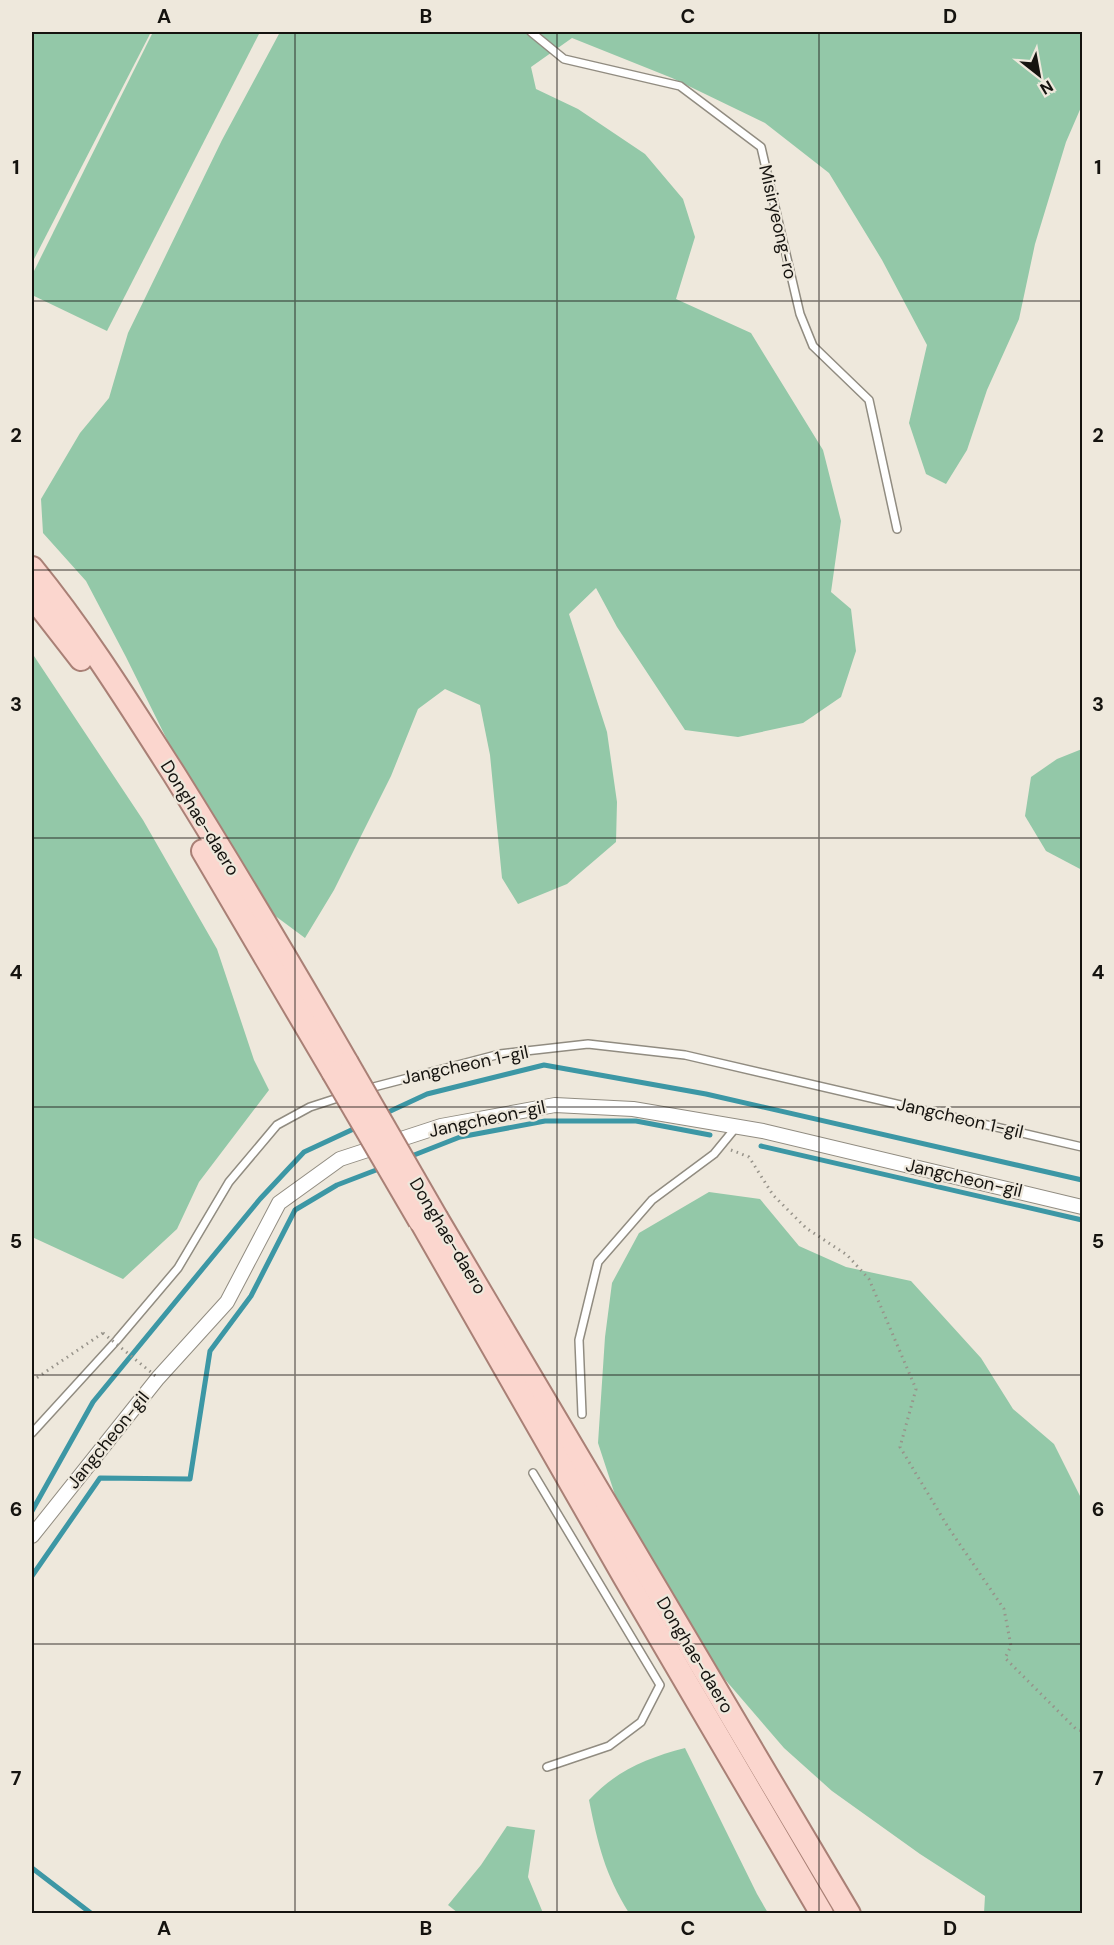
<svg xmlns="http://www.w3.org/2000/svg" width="1114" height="1945" viewBox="0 0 1114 1945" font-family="'DM Sans',sans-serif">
<rect width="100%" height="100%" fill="#eee8dc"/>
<g fill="#93c8a8">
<polygon points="32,32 151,32 32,263"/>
<polygon points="153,32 260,32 107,331 32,295 32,275"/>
<polygon points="280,32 1082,32 1082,105 1066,142 1035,244 1019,319 987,390 967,450 946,484 926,474 909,423 927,345 882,260 829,173 765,123 672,78 572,38 531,67 536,89 578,109 645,154 683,199 695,237 676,299 751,333 823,450 841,521 831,592 851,609 856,651 841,697 803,723 738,737 685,730 617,627 596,588 569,614 607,732 617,802 616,842 567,884 518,904 502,878 490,755 480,705 445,689 418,709 391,776 334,890 305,938 274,915 188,782 126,657 86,581 43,533 41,499 80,433 109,398 128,333 222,140"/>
<polygon points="32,653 143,820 217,949 254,1060 269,1090 199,1182 177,1229 123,1279 32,1237"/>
<polygon points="1082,749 1082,870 1046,851 1025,816 1031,777 1057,759"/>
<polygon points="709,1192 760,1199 799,1246 846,1267 911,1281 981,1358 1013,1409 1054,1444 1082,1500 1082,1913 984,1913 985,1896 920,1854 832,1791 784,1748 716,1669 618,1504 598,1443 605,1337 612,1283 639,1233"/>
<path d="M685,1748L757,1894L768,1913H629C605,1874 598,1845 589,1800C617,1770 647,1758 685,1748Z"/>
<polygon points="507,1826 535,1830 528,1877 543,1913 458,1913 448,1905 481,1865"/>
</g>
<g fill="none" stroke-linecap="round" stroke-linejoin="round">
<g stroke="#3c97a5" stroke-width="5">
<polyline points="384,1114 427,1094 544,1065 706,1094 1082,1180"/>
<polyline points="761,1146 1082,1220"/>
<polyline points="409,1157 460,1137 545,1121 636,1121 710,1135"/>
<polyline points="32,1511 93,1402 260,1199 304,1152 360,1126"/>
<polyline points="32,1576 100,1478 190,1479 210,1351 251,1296 295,1210 337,1185 384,1167"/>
<polyline points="32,1868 92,1914"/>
</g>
<g stroke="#918c81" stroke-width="10">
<g id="service">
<polyline points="531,32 564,59 680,86 761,147 800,314 813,346 869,400 897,529"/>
<polyline points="366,1089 500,1054 588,1044 685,1055 1082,1147"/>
<polyline points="582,1414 579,1340 598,1262 652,1200 714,1154 737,1126"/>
<polyline points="32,1433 117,1340 178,1268 229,1182 277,1125 310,1107 344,1096"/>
<polyline points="533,1473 660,1685 641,1722 609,1746 547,1767"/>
</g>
</g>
<g stroke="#918c81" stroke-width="16">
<polyline id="minor" points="32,1536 158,1378 227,1302 279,1203 340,1159 441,1126 555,1105 633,1109 763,1131 1082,1207"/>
</g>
<g stroke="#a98076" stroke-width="26">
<g id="primary">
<path d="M32,568C85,633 129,704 174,774C234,870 291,966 347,1063"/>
<polyline points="32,596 81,659"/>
<polyline points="203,851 333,1072"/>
<polyline points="437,1219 849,1914"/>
<polyline points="422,1223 624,1576 822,1914"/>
</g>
</g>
<g stroke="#97938a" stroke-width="3" stroke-dasharray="1.5 4.5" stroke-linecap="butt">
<polyline points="731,1150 749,1157 773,1195 806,1228 847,1255 869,1279 916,1389 900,1447 948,1527 1004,1609 1011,1646 1005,1658 1076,1729 1082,1731"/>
<polyline points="32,1381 103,1333"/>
</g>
<use href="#service" stroke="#fff" stroke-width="7"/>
<use href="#minor" stroke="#fff" stroke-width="14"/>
<use href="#primary" stroke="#fbd6ce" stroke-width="22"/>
<g stroke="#a98076" stroke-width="26" stroke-linecap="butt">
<g id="primary-bridge">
<polyline points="347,1063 437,1219"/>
<polyline points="333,1072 420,1221"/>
</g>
</g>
<polyline stroke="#97938a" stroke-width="3" stroke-dasharray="1.5 4.5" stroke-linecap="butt" points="103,1333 158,1378"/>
<use href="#primary-bridge" stroke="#fbd6ce" stroke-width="22"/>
</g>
<path fill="none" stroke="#15130f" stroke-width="1.5" stroke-opacity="0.55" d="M295,32V1914M557,32V1914M819,32V1914M32,301H1082M32,570H1082M32,838H1082M32,1107H1082M32,1375H1082M32,1644H1082"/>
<g text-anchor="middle" stroke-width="4.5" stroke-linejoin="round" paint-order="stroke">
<g font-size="18" fill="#15130f" stroke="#eee8dc">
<text transform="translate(778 222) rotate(77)" y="6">Misiryeong-ro</text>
<text transform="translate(200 818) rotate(58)" y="6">Donghae-daero</text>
<text transform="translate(465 1065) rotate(-12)" y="6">Jangcheon 1-gil</text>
<text transform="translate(960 1118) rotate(13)" y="6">Jangcheon 1-gil</text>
<text transform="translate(487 1119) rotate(-12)" y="6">Jangcheon-gil</text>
<text transform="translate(964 1178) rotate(13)" y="6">Jangcheon-gil</text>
<text transform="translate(448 1236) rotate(59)" y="6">Donghae-daero</text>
<text transform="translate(108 1440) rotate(-51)" y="6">Jangcheon-gil</text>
<text transform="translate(695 1655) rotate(59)" y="6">Donghae-daero</text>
</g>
</g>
<rect width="1114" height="1945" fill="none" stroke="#eee8dc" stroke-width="66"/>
<g transform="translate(1039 75) rotate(149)" stroke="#eee8dc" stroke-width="4.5" paint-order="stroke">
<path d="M0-4.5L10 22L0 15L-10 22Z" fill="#15130f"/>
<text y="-9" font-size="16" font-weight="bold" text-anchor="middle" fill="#15130f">N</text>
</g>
<rect x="33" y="33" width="1048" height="1879" fill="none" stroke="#15130f" stroke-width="2"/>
<g font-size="20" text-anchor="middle" font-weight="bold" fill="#15130f">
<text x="164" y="23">A</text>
<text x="426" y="23">B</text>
<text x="688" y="23">C</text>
<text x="950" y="23">D</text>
<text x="16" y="174">1</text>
<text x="1098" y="174">1</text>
<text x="16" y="442">2</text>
<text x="1098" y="442">2</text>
<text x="16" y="711">3</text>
<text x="1098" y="711">3</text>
<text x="16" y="979">4</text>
<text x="1098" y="979">4</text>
<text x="16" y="1248">5</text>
<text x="1098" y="1248">5</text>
<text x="16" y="1516">6</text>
<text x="1098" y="1516">6</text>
<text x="16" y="1785">7</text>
<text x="1098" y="1785">7</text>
<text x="164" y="1935">A</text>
<text x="426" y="1935">B</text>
<text x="688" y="1935">C</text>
<text x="950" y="1935">D</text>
</g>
</svg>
